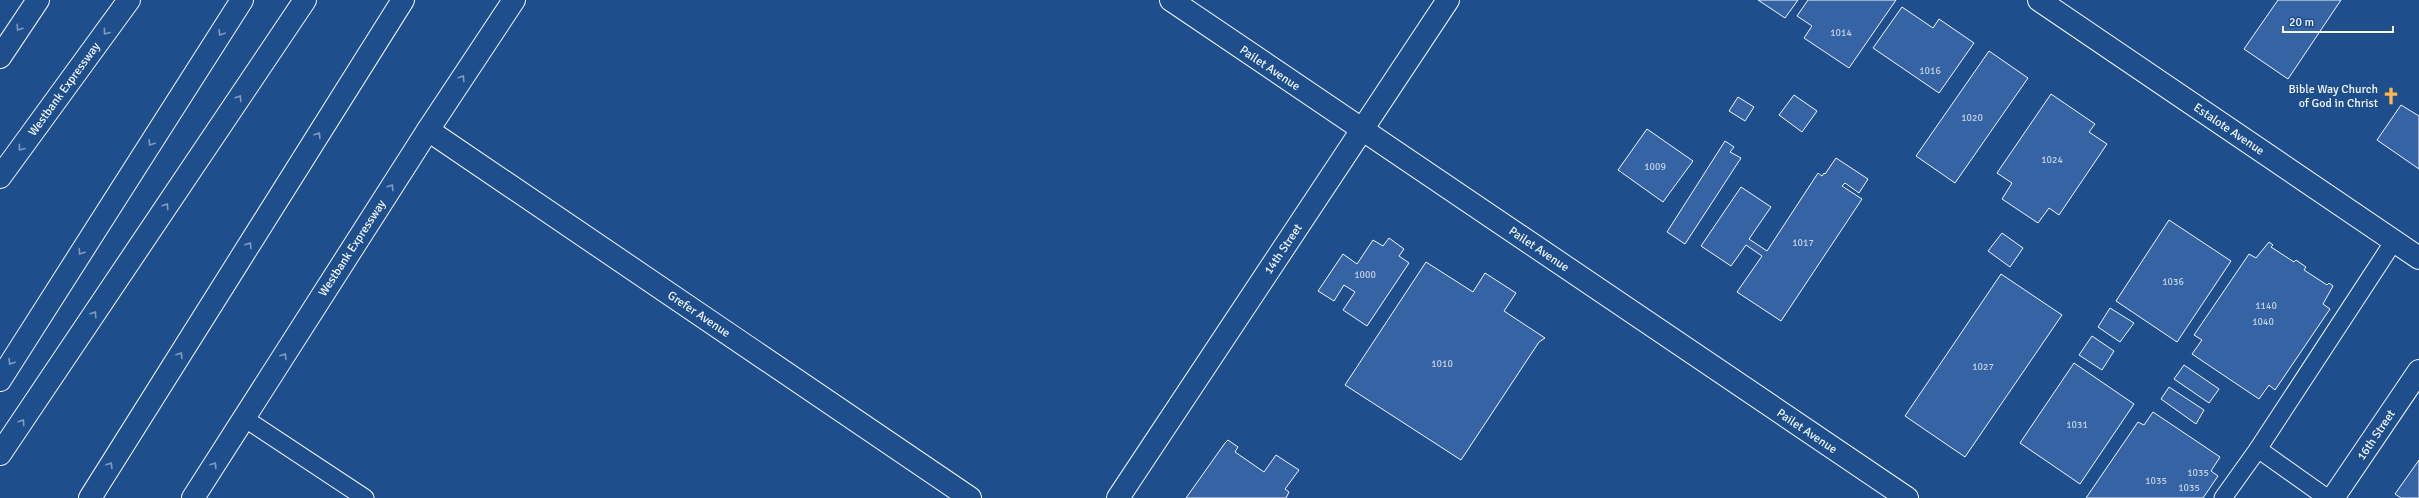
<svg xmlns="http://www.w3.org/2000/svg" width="2419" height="498" viewBox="0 0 2419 498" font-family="Signika,sans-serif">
<rect width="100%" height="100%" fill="#1f4e8c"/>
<g fill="#3563a3" stroke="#f2f6ff">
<polygon points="1758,0 1798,0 1785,18"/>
<polygon points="1808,0 1896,0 1849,68 1804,38 1812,26 1797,16"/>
<polygon points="2278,0 2341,0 2288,79 2244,49"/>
<polygon points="1902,7 1933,28 1939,19 1974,43 1939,93 1873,48"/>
<polygon points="1989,51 2028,78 1955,183 1916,156"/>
<polygon points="2051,94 2095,124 2089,132 2107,144 2059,215 2049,208 2038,223 2002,199 2012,183 1997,173"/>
<polygon points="1794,95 1817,111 1802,132 1779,115"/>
<polygon points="1738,97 1754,107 1745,121 1729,111"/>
<polygon points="2401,105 2419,116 2419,169 2377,140"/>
<polygon points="1647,129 1693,161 1663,202 1618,170"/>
<polygon points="1725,141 1734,147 1730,152 1741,158 1685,244 1667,232"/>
<polygon points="1836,158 1868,179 1859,193 1845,183 1842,186 1862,199 1781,321 1737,292 1762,256 1746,245 1731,266 1701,246 1741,187 1771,207 1749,239 1767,251 1818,173 1822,176 1824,173 1825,174"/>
<polygon points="2169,220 2231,261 2177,342 2116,301"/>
<polygon points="2002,233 2023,248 2010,267 1988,251"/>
<polygon points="1389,238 1404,249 1399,256 1409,263 1367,326 1343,310 1355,292 1344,285 1334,301 1318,291 1343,254 1357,264 1373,240 1383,246"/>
<polygon points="2269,242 2273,245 2271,247 2294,262 2296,260 2306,267 2304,270 2327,285 2329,283 2333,286 2323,304 2330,309 2275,390 2269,385 2259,399 2192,354 2202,340 2194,335 2249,254 2256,258"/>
<polygon points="1426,262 1473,292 1485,273 1516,293 1504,311 1545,338 1539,342 1461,460 1345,385"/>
<polygon points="2001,274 2062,315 1965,457 1905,416"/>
<polygon points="2110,308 2134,323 2120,342 2098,327"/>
<polygon points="2092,336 2114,351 2102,370 2079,355"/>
<polygon points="2074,363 2134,404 2080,484 2020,443"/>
<polygon points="2184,365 2219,389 2209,403 2174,379"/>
<polygon points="2169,387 2204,410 2196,424 2161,399"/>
<polygon points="2153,412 2220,457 2211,471 2218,476 2203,498 2086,498 2138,422 2144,425"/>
<polygon points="1228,440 1238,447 1235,452 1264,472 1276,455 1299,470 1285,489 1289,492 1286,498 1186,498 1225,443"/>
<polygon points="2419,460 2419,498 2401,498 2395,494"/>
</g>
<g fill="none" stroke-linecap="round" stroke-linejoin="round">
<g stroke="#f2f6ff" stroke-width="19">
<g id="lane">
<polyline points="244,418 365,498"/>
<polyline points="2258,449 2327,498"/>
<polyline points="2223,498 2258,449 2394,241"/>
</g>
</g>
<g stroke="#f2f6ff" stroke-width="24">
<g id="street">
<polyline points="1171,0 1907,498"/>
<polyline points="2039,0 2419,258"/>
<polyline points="428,130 970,498"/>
<polyline points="1118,498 1448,0"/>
<polyline points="2333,498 2419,371"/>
</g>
</g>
<g stroke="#f2f6ff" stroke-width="24">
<g id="secondary">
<polyline points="0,57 38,0"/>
<polyline points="0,380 242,0"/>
<polyline points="0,454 305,0"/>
<polyline points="193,498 428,130 514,0"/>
</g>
</g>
<g stroke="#f2f6ff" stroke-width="24">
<g id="highway">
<polyline points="0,177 129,0"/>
<polyline points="90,498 403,0"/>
</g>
</g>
<use href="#lane" stroke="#1f4e8c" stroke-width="17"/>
<use href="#street" stroke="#1f4e8c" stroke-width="22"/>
<use href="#secondary" stroke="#1f4e8c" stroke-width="22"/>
<use href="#highway" stroke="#1f4e8c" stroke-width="22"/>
</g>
<defs><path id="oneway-chevron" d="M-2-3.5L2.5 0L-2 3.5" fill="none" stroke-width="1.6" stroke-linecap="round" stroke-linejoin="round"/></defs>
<g stroke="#7e9ac0">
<use href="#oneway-chevron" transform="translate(19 28) rotate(124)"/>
<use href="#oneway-chevron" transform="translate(106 32) rotate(126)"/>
<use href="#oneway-chevron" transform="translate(221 33) rotate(122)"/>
<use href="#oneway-chevron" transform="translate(462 78) rotate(-57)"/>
<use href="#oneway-chevron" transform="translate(239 98) rotate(-56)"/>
<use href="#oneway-chevron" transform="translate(318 135) rotate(-58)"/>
<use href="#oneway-chevron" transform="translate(151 143) rotate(122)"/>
<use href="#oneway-chevron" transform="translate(21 148) rotate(126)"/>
<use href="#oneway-chevron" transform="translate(391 187) rotate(-57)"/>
<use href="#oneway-chevron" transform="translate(166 206) rotate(-56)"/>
<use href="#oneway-chevron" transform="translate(249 245) rotate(-58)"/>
<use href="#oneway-chevron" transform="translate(81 252) rotate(122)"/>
<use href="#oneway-chevron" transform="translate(94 314) rotate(-56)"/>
<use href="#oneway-chevron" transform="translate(180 355) rotate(-58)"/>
<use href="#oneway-chevron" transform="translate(284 356) rotate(-57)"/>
<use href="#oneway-chevron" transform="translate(11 362) rotate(122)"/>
<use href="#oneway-chevron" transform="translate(22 422) rotate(-56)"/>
<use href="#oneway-chevron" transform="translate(110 465) rotate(-58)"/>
<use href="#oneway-chevron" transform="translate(214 465) rotate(-57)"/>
</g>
<defs>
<g id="church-bare" transform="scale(1.38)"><path d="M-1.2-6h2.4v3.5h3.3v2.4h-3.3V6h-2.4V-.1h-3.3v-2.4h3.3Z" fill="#ffb74d" stroke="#1f4e8c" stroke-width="2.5" paint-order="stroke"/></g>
</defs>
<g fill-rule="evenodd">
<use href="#church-bare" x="2391" y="96"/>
</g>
<g text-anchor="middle" stroke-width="3" stroke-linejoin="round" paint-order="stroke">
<g font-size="10" fill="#c3d1e8">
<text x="1841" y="36">1014</text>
<text x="1930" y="74">1016</text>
<text x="1972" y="121">1020</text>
<text x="2052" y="163">1024</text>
<text x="1655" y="170">1009</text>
<text x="1803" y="246">1017</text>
<text x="1365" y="278">1000</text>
<text x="2173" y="285">1036</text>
<text x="2266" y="309">1140</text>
<text x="2263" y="325">1040</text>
<text x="1442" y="367">1010</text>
<text x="1983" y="370">1027</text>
<text x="2077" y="428">1031</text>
<text x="2198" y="476">1035</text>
<text x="2156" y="484">1035</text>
<text x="2189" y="491">1035</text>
</g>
<g font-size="12" fill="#f2f6ff" stroke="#1f4e8c">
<text transform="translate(1270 68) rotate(34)" y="4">Pailet Avenue</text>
<text transform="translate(64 89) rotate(-54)" y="4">Westbank Expressway</text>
<text transform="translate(2229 129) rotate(34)" y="4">Estalote Avenue</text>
<text transform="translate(352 248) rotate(-57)" y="4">Westbank Expressway</text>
<text transform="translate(1283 249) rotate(-56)" y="4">14th Street</text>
<text transform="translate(1539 249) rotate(34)" y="4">Pailet Avenue</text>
<text transform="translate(699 314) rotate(34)" y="4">Grefer Avenue</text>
<text transform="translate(1807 431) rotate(34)" y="4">Pailet Avenue</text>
<text transform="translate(2376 435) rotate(-56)" y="4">16th Street</text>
</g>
<g font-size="12" fill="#f2f6ff" stroke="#1f4e8c" text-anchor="end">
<text x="2378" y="93">Bible Way Church<tspan x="2378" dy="14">of God in Christ</tspan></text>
</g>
</g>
<path d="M2283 26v6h110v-6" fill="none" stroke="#f2f6ff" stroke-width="2"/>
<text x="2289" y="26" font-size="12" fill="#f2f6ff" stroke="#1f4e8c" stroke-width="3" paint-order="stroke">20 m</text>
</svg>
